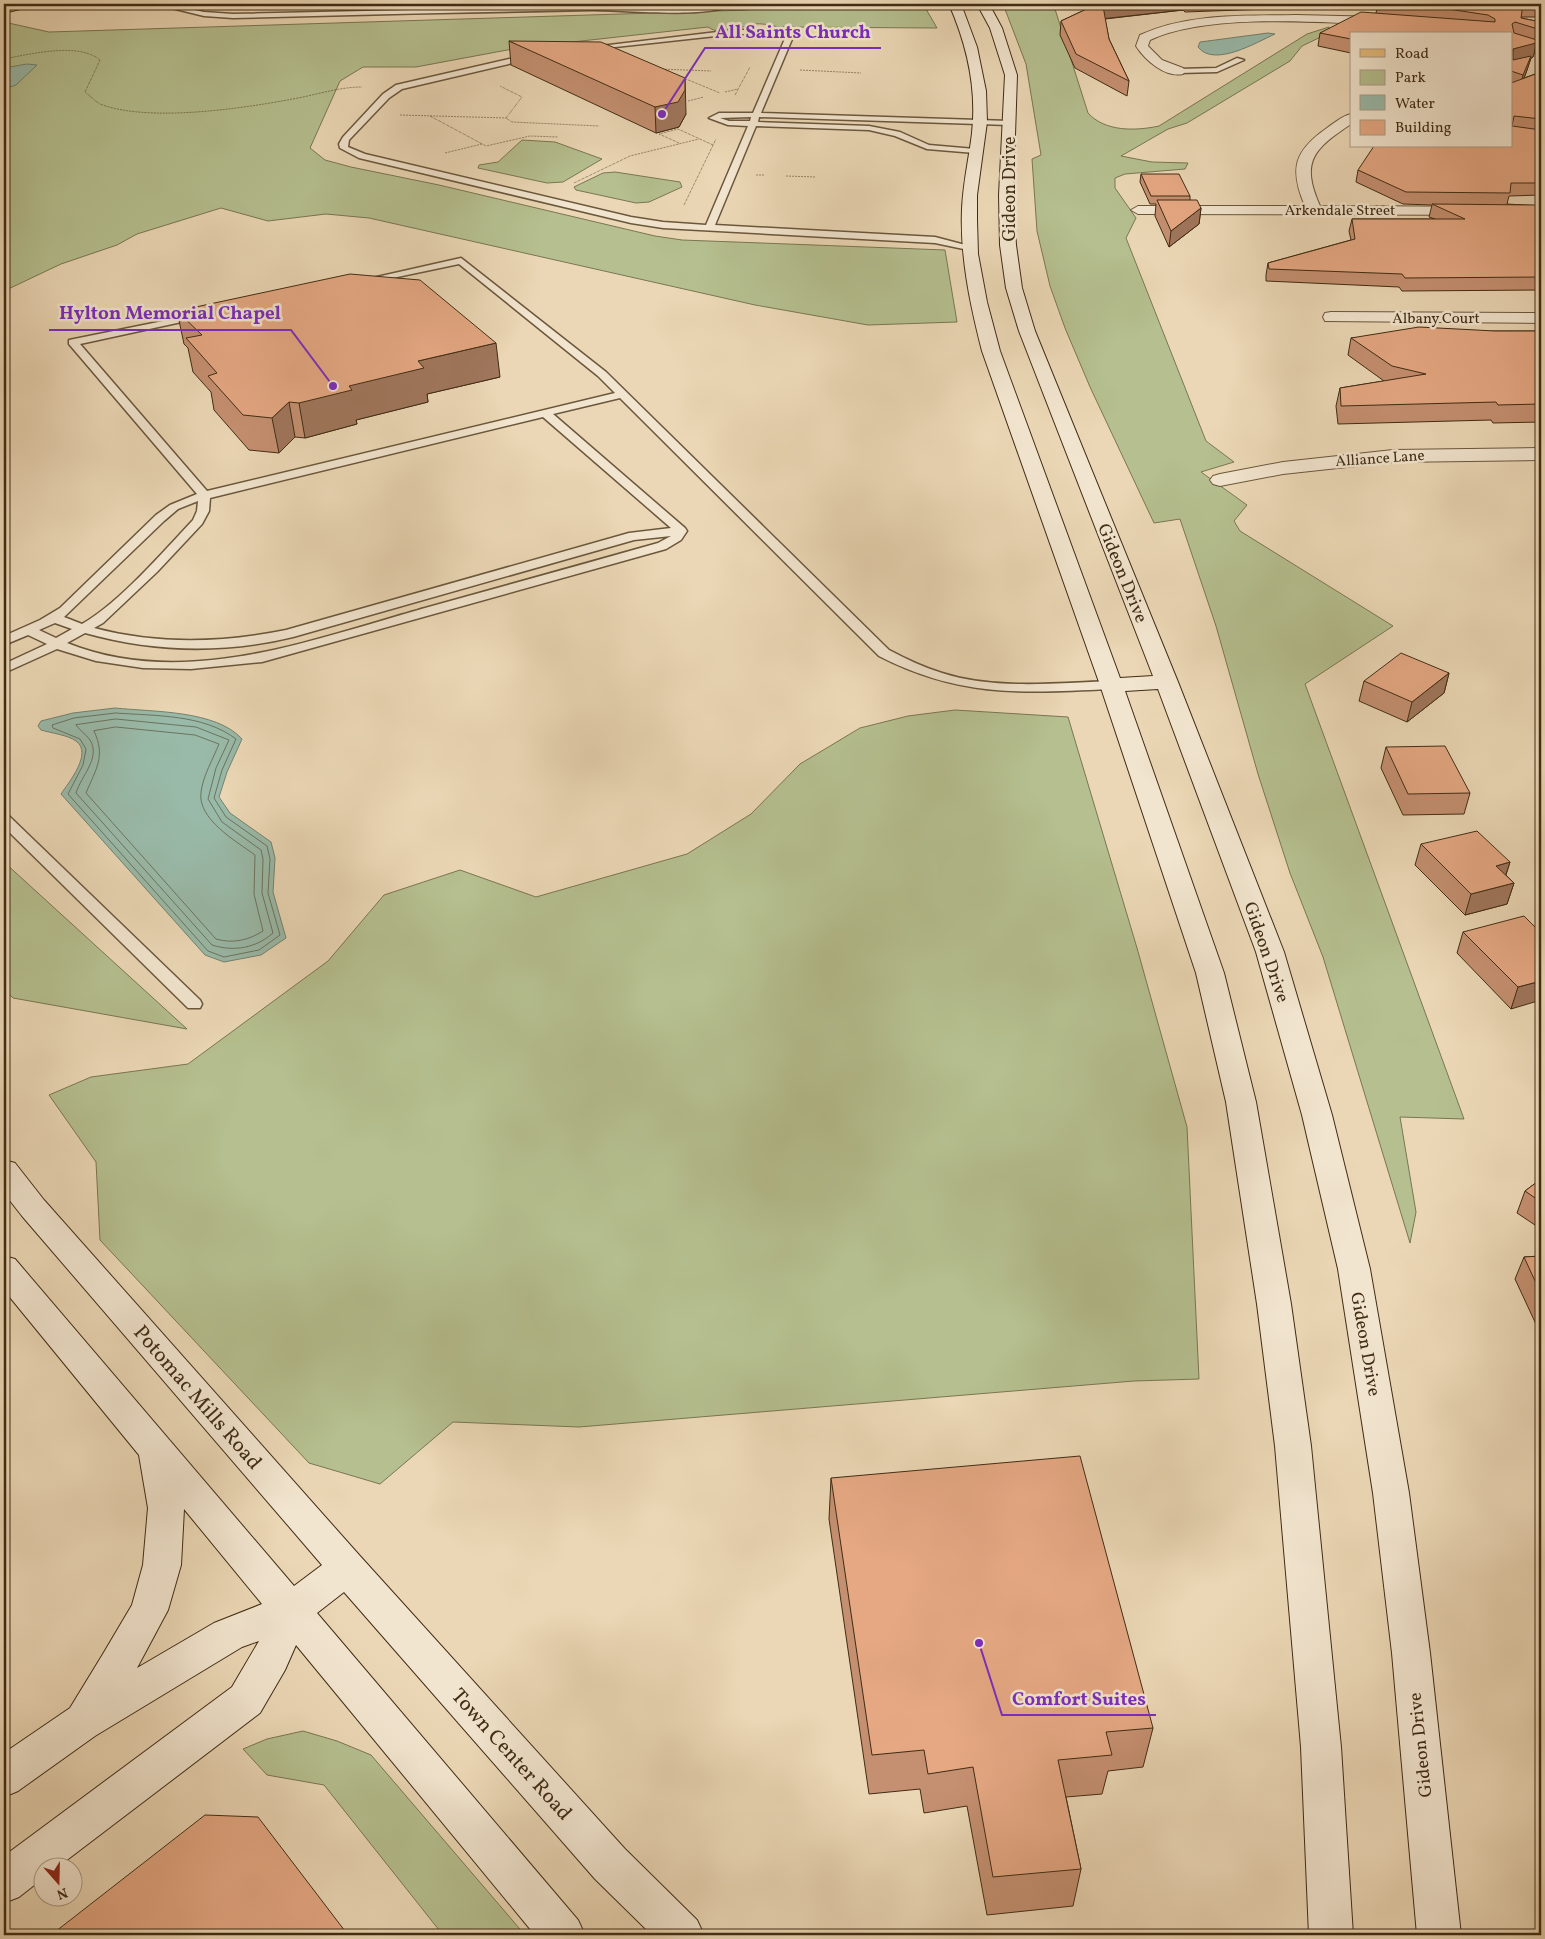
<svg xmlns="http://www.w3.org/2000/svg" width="1545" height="1939" viewBox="0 0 1545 1939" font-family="Vollkorn,serif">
<rect width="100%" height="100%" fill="#ebd7b5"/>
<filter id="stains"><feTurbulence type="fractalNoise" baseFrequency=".004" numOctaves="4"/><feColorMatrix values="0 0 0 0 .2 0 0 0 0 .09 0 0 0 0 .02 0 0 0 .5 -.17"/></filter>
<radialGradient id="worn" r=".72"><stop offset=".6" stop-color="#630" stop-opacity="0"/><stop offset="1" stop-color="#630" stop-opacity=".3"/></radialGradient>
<g fill="#b5bf8f" stroke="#7a7652">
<path d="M746,4H783L785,9L927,5L926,9L937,28L780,27C772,26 763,23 755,24C740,26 722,37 708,27L518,48L416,67H363L340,81L310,148L325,160L351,167L439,185L655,236L682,240L945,250L957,322L868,325L755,305L369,218L326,214L268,221L221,208L137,234L117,245L61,264L4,291V22L49,32L748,10Z"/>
<path d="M1003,4H1074L1054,6L1088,113C1105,132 1136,131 1159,126L1307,34L1329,27V33L1302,46L1290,61L1187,123L1168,129L1121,156L1152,162L1188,163L1185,169L1125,174L1115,178V188L1136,218L1126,238L1206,441L1234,462L1201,472L1247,505L1234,521L1240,531L1393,626L1305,684L1464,1119L1400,1117L1416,1212L1410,1243L1323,957L1290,873L1258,774L1216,626L1180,519L1154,523L1090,387L1065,328L1050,286L1037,231L1032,159L1041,155L1026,64Z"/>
<polygon points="522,140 555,142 602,159 563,182 547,183 478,168 479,165 498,162"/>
<polygon points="615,172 680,182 682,187 649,202 636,203 576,190 574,187 603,173"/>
<polygon points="955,710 1068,717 1137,948 1187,1127 1199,1379 1134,1381 579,1427 453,1422 380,1484 309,1463 100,1240 96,1162 49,1095 91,1077 188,1064 328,961 384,895 460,870 536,897 687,854 751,814 800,764 860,728 908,716"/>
<polygon points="4,862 187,1029 13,998 4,989"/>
<polygon points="303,1731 337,1741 371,1755 525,1935 443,1935 324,1785 267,1775 243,1749 267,1739"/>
</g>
<g fill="#99baa9" stroke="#75816d">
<path d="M1268,33L1275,34C1257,42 1214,68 1198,47L1200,42Z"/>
<polygon points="27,64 37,65 16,85 4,89 4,68"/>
<path d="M115,708C153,712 216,710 242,739L227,772L219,797L230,813L271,842L275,858L273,892L286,938L261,955L224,962L205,955L61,794C69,782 93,753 76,741C68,735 51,733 41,730L38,726L41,721L73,713Z"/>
</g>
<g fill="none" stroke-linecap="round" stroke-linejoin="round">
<g stroke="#6c735e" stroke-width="1">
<path d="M116,713C155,716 203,714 236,739L222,770L214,798L226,817L267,846L270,859L268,893L280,935L259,950L224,957L208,951L68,794L83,765L86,749L80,739L53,728L52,725L74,718Z"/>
<path d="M116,719L196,727L229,740L216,768L208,799L222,822L261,850L263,859L262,893L273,933C256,948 234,952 212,945L76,793C81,776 101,758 90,740C86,734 80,731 76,725Z"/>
<path d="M116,727L195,735L219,744C213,759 203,776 201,792C197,819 236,841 255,855L254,894L263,931C249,940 233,944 216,939L86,793C96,769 106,756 94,731Z"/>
</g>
<g stroke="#6b573c" stroke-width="3">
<g id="lane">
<path d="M155,4H166L204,12L233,14L594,6L681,8L734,4C711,19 623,10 592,10C472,12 353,15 233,18L204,16Z"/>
<path d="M734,30H791L795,32L761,113L1009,121L1013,123L1009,125L759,117L758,122L869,126L900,132L929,145L975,149L979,151L975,153L927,149L895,136L869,130L756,126L715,225L935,237L973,247V251L935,243L663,228L631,223L359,158L340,148L339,144L343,137L383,94L396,85L531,54H534V58L402,89L389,98L349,140L348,147L365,154L631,217L663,222L706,225L748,126L728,125L709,118L719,113H753L787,34H734L588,50L584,48ZM751,117L750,121H729L720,118Z"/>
<polygon points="1237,58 1244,60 1217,72 1179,73 1175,71 1179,69 1216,68"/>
<path d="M461,258L606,372L889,650C906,659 923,667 942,673C995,690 1056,683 1111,681L1118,685L1111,689C1022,693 961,698 879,656L620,398L553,414L685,528L687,531L681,540L666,549L262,662L191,669L143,668L96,661L57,649L4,673V664L47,644L28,635L4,645V636L40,620L60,608L156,515L170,505L197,494L69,344V340L203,313V317L200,318L80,344L207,491L615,393L598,376L459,264L364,284L359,281ZM543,417L671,528L629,533L286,630C222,643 158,645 94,628L103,623L157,572L202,524L209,511L210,498ZM198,501L197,511L193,520C163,552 119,603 82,624L64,617L164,521L178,509ZM671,536L658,543C580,565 502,587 425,608C311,640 184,690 67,643L85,633C153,652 223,654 293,637L634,540ZM55,623L72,629L56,638L39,630Z"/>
<polygon points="4,815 9,816 200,1000 202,1004 200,1008 188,1008 4,827"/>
</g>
</g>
<g stroke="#6b573c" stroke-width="2">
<g id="street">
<path d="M1296,15L1384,17L1390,21L1384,25C1320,22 1207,13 1150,40L1148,46L1162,60L1183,68L1185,71L1183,74C1165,78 1145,60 1136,46L1140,35C1188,13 1244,16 1296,15Z"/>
<polygon points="1511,37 1541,46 1541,54 1511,45"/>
<path d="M1351,114V124C1314,149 1300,161 1320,206L1541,207V215L1138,214L1131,210L1138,206H1305C1289,169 1294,151 1327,128C1334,123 1342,116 1351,114Z"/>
<polygon points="1331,312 1541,313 1541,323 1325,321 1323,317 1325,313"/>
<polygon points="1541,448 1541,460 1393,462 1283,474 1220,486 1213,484 1210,480 1213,476 1220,474 1283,462 1393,450"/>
</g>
</g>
<g stroke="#402c14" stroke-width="2">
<g id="secondary">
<path d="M949,4H961L977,47L986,91L987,122L977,195V220L978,254L987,302L1000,351L1120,678L1153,676L1019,331L1006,288L1000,245L999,195L1005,75L990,28L977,4H989L1002,28L1017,75L1013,195L1016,245L1022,288L1035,331L1178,682L1284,952L1332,1115L1370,1269L1409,1493L1430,1653L1461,1935H1417L1392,1653L1373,1493L1338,1269L1302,1115L1256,952L1158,689L1125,691L1224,973L1256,1102L1291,1304L1311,1446L1341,1747L1353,1935H1309L1301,1747L1275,1446L1257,1304L1226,1102L1196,973L1100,685L982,351C970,304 960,257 962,209C963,183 969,158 972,133C977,88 967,45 949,4Z"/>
<path d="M4,1160L15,1163L44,1200L360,1556L625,1849L697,1920L704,1935H652L595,1879L344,1592L317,1613L578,1920L585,1935H535L296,1645L285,1670L260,1713L59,1866H42V1879L19,1897L4,1903V1856L232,1687L259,1641L242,1647L95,1736L18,1791L4,1797V1753L70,1708L103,1654L132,1605L143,1565L148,1508L139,1455L4,1290V1256L15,1259L294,1586L322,1565L22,1216L4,1193ZM184,1509L262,1604L214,1623L137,1668L168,1610L181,1565Z"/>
</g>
</g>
<g stroke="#402c14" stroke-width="2">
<polygon id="primary" points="15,4 34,4 32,6 4,13 4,7"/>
</g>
<g stroke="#402c14" stroke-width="1" stroke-dasharray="0.5 1" stroke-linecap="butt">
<path d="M4,59C30,54 79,42 100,60L85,92C90,96 95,101 100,104C149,123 246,108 298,98C319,94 340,87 362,87"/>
<polyline points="659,69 711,71"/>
<polyline points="800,70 861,73"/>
<polyline points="681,77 720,93"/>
<polyline points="725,92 738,89"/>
<polyline points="735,95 750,67"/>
<polyline points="688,101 704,97"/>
<polyline points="400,115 506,118 522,97 500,86"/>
<polyline points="430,116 486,146 530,136 558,137"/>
<polyline points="506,118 512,122 599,126"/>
<polyline points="679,143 659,134 678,129 713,145"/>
<polyline points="445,153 482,144"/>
<polyline points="756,175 765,175"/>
<polyline points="786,176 815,177"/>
<polyline points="574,183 630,156 699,139"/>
<polyline points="684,205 716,139"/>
</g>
<use href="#lane" fill="#f2e5cf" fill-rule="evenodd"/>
<use href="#street" fill="#f2e5cf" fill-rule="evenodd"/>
<use href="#secondary" fill="#f2e5cf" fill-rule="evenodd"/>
<use href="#primary" fill="#e6bc7a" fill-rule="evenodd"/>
</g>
<g fill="#c59071" stroke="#402c14">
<polygon points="1092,4 1541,4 1541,17 1521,17 1521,18 1541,22 1541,36 1538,43 1537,43 1533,57 1531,58 1527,70 1524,78 1541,72 1541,195 1509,196 1507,204 1541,206 1541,290 1402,291 1399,287 1266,281 1266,275 1268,263 1351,240 1349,231 1352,219 1435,219 1429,217 1432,205 1403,204 1356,182 1358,170 1511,146 1511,34 1351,34 1351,53 1318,46 1320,33 1376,13 1378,5 1185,12 1183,10 1105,19 1109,39 1129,81 1127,96 1075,68 1060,35 1061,21 1091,7"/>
<polygon points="509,41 686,114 679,127 656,133 511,65"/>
<polygon points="1141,174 1190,196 1190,200 1201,208 1199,224 1169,247 1155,216 1156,204 1150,204 1140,182"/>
<polygon points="177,311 500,377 427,394 428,402 356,420 357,424 305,438 295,437 279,453 249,450 214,410 211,392 193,372 188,348 184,344"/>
<polygon points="1495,331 1541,331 1541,422 1493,423 1491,420 1338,424 1336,406 1340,388 1384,381 1348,355 1351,338"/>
<polygon points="1449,673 1444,693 1407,722 1359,701 1364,681"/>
<polygon points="1386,747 1470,793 1464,814 1403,815 1381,768"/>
<polygon points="1421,844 1510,862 1506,875 1514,883 1507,904 1465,915 1415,865"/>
<polygon points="1463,932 1541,933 1511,1009 1457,953"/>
<polygon points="1541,1179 1541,1229 1517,1213 1525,1191"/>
<polygon points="1541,1256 1541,1335 1515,1279 1524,1257"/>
<polygon points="831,1478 1153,1728 1143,1767 1108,1771 1102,1794 1066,1797 1081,1869 1073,1906 987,1915 967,1806 924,1813 920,1789 869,1794 829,1519"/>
</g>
<g fill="#a0765c" stroke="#402c14">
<polygon points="1123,4 1184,4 1183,10 1101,19 1103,6"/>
<polygon points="1541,30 1541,34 1538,43"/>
<polygon points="1537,40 1534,54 1533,57 1531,58 1527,70 1520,89 1523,75 1511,62 1513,49"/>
<polygon points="685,78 686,114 679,127 656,133 655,107"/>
<polygon points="1201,208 1199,224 1169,247 1171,231"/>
<polygon points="496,343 500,377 427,394 428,402 356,420 357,424 305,438 299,403 418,361"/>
<polygon points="289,402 295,437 279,453 272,418"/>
<polygon points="1449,673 1444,693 1407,722 1412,702"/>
<polygon points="1510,862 1503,883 1496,866"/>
<polygon points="1514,883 1507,904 1465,915 1471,894"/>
<polygon points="1541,981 1541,1000 1511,1009 1518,987"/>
</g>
<g fill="#e5a883" stroke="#402c14">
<polygon points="1092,4 1123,4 1103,6 1109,39 1129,81 1076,54 1061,21 1093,6"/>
<polygon points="1387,4 1523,4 1521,18 1541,22 1541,30 1515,22 1512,24 1514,33 1537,40 1536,43 1513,49 1513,60 1531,56 1523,75 1511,71 1511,34 1351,34 1351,39 1320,33 1361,12 1495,22 1495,19 1488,15 1428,6"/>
<polygon points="509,41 601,42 685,78 685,90 678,102 655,107"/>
<polygon points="1541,72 1541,119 1514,116 1512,126 1541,130 1541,183 1511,183 1510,193 1406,192 1358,170 1374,146 1511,146 1511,83"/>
<polygon points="1141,174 1179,174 1190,196 1151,196"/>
<polygon points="1157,200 1197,200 1201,208 1171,231"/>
<polygon points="1432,204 1535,205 1541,206 1541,277 1405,278 1402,274 1269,269 1268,263 1355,239 1352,219 1465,219"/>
<polygon points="350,274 420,280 496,343 418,361 424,368 349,386 352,390 299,403 289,402 272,418 243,415 208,376 217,373 186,338 202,335 177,311"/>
<polygon points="1419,327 1495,331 1541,331 1541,404 1498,405 1496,402 1341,406 1340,388 1426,374 1392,366 1351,338"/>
<polygon points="1401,653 1449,673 1412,702 1364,681"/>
<polygon points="1445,746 1470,793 1408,794 1386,747"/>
<polygon points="1477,831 1510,862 1496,866 1514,883 1471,894 1421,844"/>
<polygon points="1524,916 1541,933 1541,981 1518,987 1463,932"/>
<polygon points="1541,1179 1541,1202 1525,1191"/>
<polygon points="1541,1256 1541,1294 1524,1257"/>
<polygon points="1080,1456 1153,1728 1106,1732 1112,1755 1058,1760 1081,1869 993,1877 973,1767 928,1774 924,1750 872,1755 831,1478"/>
<polygon points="205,1815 258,1817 348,1935 51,1935"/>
</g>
<g text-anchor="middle" stroke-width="5" stroke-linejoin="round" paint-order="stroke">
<g font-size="15" fill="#402c14" stroke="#f2e5cf">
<text x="1340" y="215">Arkendale Street</text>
<text x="1436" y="323">Albany Court</text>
<text transform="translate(1380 458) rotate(-4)" y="5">Alliance Lane</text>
</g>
<g font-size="18" fill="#402c14" stroke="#f2e5cf">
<text transform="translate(1009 189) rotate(-90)" y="6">Gideon Drive</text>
<text transform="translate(1123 573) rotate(68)" y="6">Gideon Drive</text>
<text transform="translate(1267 952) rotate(71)" y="6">Gideon Drive</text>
<text transform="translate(1366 1344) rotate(80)" y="6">Gideon Drive</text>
<text transform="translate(1420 1745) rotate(-96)" y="6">Gideon Drive</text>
</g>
<g font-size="21" fill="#402c14" stroke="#f2e5cf">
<text transform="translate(198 1397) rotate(49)" y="7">Potomac Mills Road</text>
<text transform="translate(512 1754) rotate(48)" y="7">Town Center Road</text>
</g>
</g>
<path fill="none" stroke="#7b2cbf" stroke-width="2" d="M662 114L705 48H881M333 386L291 330H49M979 1643L1002 1715H1156"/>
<g fill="#7b2cbf" stroke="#f2e5cf" stroke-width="2">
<circle cx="662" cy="114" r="5"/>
<circle cx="333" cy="386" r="5"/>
<circle cx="979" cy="1643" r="5"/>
</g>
<g font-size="19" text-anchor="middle" font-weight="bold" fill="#7b2cbf" stroke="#f2e5cf" stroke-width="5" stroke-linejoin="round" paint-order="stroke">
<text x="793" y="38">All Saints Church</text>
<text x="170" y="319">Hylton Memorial Chapel</text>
<text x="1079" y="1705">Comfort Suites</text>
</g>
<rect width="1545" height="1939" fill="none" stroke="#ebd7b5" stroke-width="20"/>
<rect x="5" y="5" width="1535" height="1929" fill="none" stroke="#402c14" stroke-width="2.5"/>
<rect x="10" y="10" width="1525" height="1919" fill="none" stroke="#402c14"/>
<rect x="1350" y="32" width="162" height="115" fill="#f2e5cf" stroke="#ab9b84"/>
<rect x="1360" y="49" width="25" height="8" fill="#e6bc7a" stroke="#ab9b84"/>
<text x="1395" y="58" font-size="15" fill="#402c14">Road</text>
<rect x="1360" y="70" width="25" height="15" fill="#b5bf8f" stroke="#ab9b84"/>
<text x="1395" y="82" font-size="15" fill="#402c14">Park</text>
<rect x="1360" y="95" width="25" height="15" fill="#99baa9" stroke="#ab9b84"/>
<text x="1395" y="108" font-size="15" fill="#402c14">Water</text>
<rect x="1360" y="120" width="25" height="15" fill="#e5a883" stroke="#ab9b84"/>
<text x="1395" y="132" font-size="15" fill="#402c14">Building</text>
<g transform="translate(58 1882) rotate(160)"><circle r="24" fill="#f2e5cf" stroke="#ab9b84"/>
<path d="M0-4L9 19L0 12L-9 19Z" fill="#8f2418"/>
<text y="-8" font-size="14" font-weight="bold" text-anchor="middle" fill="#402c14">N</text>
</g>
<rect width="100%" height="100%" filter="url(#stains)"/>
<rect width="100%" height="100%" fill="url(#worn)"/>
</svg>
